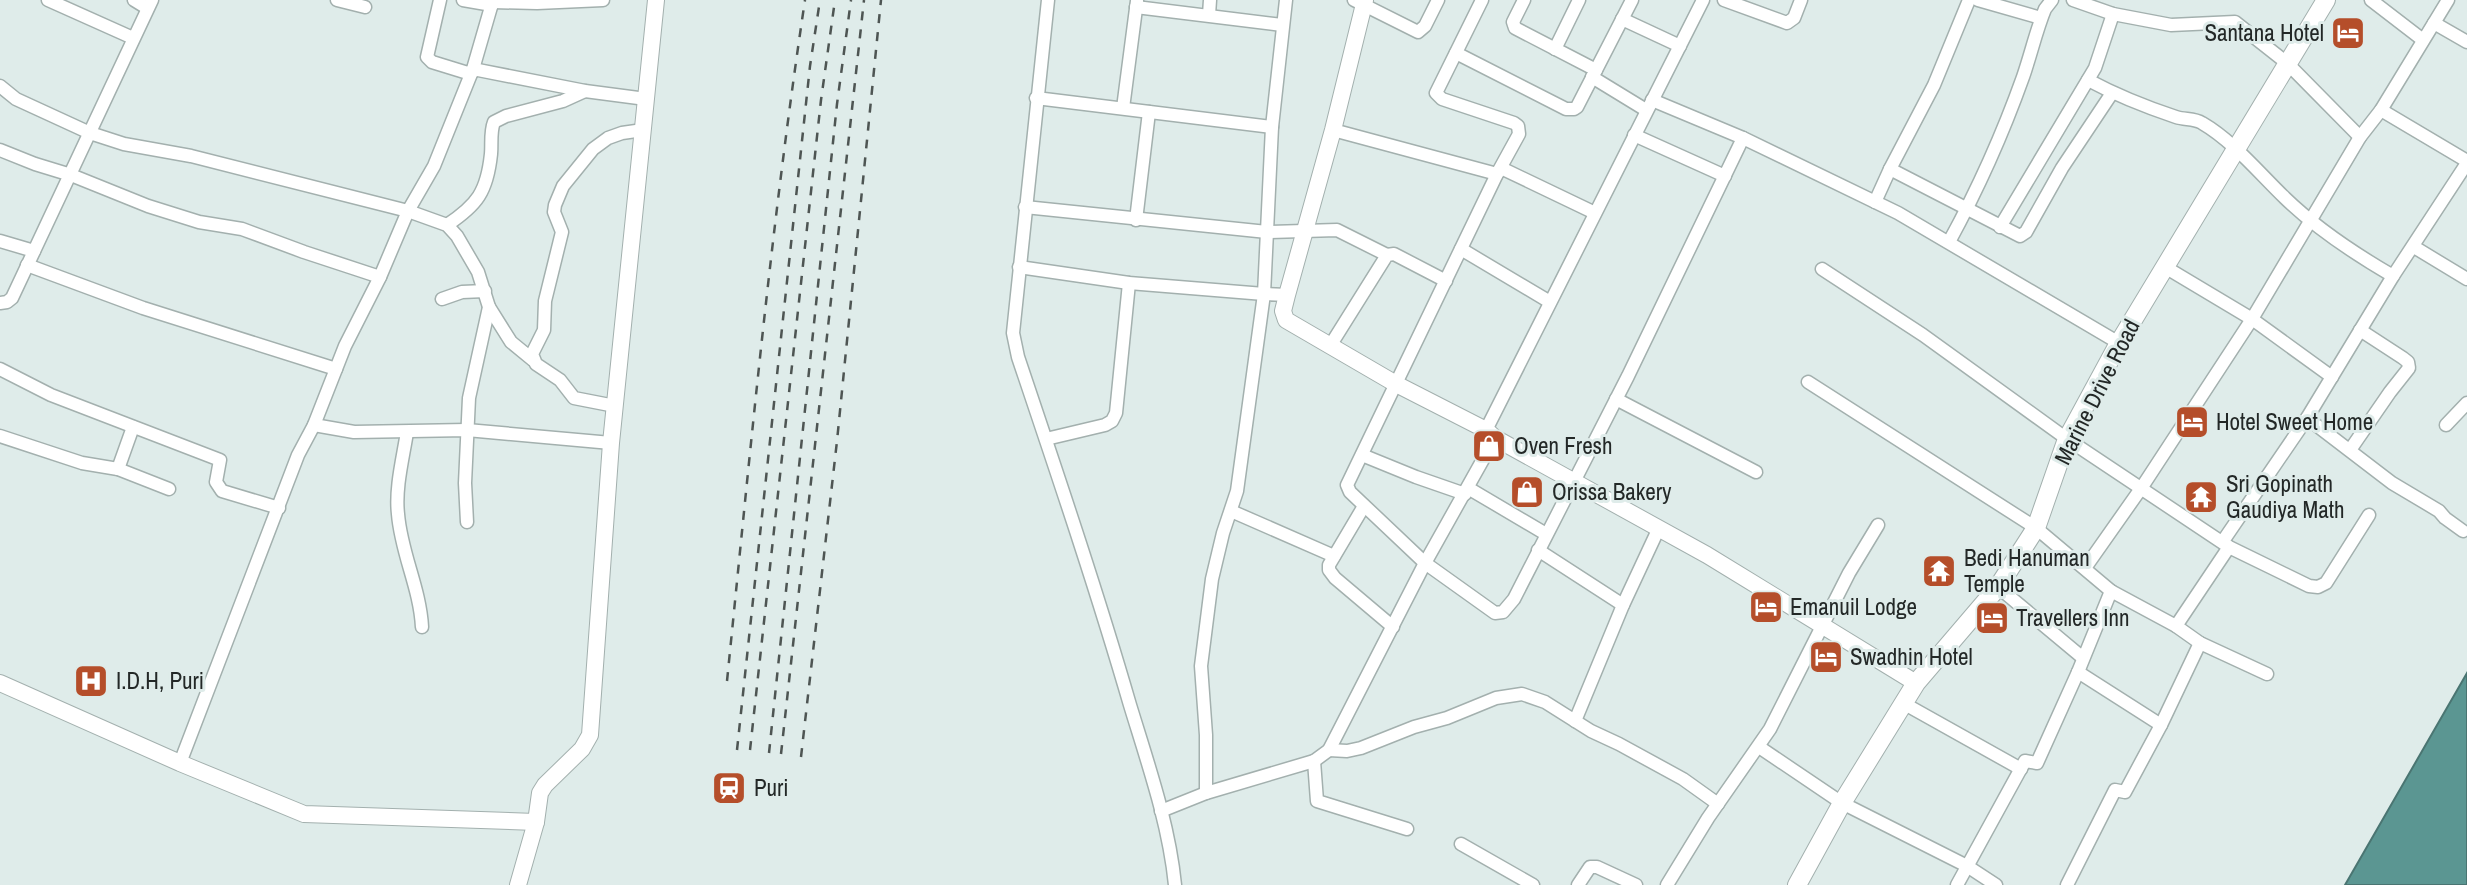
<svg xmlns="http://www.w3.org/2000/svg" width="2467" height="885" viewBox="0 0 2467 885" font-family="'Archivo Narrow',sans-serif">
<rect width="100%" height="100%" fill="#dfecea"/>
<polygon fill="#5b9692" stroke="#4a7572" stroke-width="2" points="2467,673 2467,885 2345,885"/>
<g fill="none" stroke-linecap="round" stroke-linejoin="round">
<g stroke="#a3b0ae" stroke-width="15">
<g id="minor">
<polyline points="48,0 133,38"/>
<polyline points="134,0 147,8"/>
<polyline points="337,0 365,7"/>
<polyline points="440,0 427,57 432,62 471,74"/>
<polyline points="463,0 492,5"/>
<path d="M1048,0L1013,333L1018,357C1057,473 1096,588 1130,705C1148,764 1169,824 1175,885"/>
<polyline points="1354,0 1418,32 1425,26 1438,0"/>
<polyline points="1482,0 1436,93 1442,99 1514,123 1518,126 1519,134 1497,174 1347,485 1350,492 1425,563 1495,613 1503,612 1514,599 1628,376 1743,138"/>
<polyline points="1524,0 1513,22 1515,28 1596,70"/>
<polyline points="1724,0 1787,23 1794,18 1801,0"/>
<polyline points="1978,0 2041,18"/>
<polyline points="2073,0 2113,14 2171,25 2235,22 2287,63 2360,137"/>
<polyline points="2371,0 2423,40"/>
<polyline points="493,2 537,3 603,0"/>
<polyline points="1136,7 1282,25"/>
<polyline points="1209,15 1210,0"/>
<polyline points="1622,19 1680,46"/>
<polyline points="2434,23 2467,42"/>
<polyline points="1555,49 1579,0"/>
<polyline points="1456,53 1566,109 1574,109 1577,107 1632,0"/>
<polyline points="473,69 585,91 646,99"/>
<polyline points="1592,77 1646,110"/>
<path d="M2088,80C2116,95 2146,107 2176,117C2185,120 2194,118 2202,123C2233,141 2259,173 2285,198C2317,229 2355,254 2393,276"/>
<polyline points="0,86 16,99 90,133 124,144 191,156 408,211 447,225 457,236 478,272 489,307 469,398 465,483 467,522"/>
<polyline points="1036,98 1272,127"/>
<polyline points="1652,100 1743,138 1898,213 2119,343"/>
<polyline points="1123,108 1137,1"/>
<polyline points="2381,110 2467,161"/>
<polyline points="1333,130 1497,174"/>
<polyline points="1634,135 1725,176"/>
<polyline points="0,150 35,164 71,175 148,206 199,222 242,229 304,252 380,277"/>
<polyline points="1501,168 1595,213"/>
<polyline points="1890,169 2020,236 2026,232 2062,168 2112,93"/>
<polyline points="1875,202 1890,169 1934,85 1969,0"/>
<polyline points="1025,207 1267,232 1337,230 1387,255"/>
<polyline points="1136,220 1149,112"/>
<path d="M447,225C477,205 487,192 491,154C492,143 490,132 494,122L506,116L563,101L585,91"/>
<polyline points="2000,227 2095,68 2113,14"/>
<polyline points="0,241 34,251"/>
<path d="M1949,242C1978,189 2003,133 2023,77C2031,54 2036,31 2045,9L2052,0"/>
<polyline points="2414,247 2467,279"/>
<polyline points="1461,249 1550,302"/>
<polyline points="27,265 143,308 336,369"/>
<polyline points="1019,267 1129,283 1264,294 1272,127 1286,0"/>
<polyline points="2165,267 2252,319 2332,377"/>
<polyline points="1822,269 1923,335 2067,439 2229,547 2309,586 2318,587 2326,583 2369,515"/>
<polyline points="442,299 462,292 485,291"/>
<polyline points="0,303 7,302 12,298 152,0"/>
<polyline points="489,307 511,342 533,360"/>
<polyline points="1330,346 1387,255 1394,254 1446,281"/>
<polyline points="0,369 51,395 220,460 216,482 222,491 279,508"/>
<polyline points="1808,382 2036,528 2111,591 2176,626 2200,643 2267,674"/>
<polyline points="1616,399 1756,472"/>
<polyline points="615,406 574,398 560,380 536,364 532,354 544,330 545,301 562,232 554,212 555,205 563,186 593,149 608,138 622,133 643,130"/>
<polyline points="2307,418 2392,483 2439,511 2445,518 2463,531"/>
<polyline points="314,425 354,432 467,430 611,443"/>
<polyline points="2446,425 2467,403"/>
<polyline points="1486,430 1703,0"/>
<path d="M407,432C403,458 395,488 398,514C401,553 420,588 422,627"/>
<polyline points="0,436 82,463 118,469 169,489"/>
<polyline points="1046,439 1105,425 1112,421 1116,413 1129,283"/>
<polyline points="2350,450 2390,392 2409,368 2408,362 2403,358 2360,330"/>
<polyline points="1362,455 1416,477 1465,494"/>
<polyline points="118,469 133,427"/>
<polyline points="1468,488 1546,534"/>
<polyline points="1364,506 1329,565 1329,570 1335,578 1393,627"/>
<polyline points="1231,511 1334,556"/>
<polyline points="2223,541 2307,418 2393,276 2467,163"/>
<polyline points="1538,550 1623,605"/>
<polyline points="2085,568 2142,487 2252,319 2360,137 2381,110 2448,0"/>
<polyline points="1998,587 2083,658"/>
<polyline points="2176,626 2229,547"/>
<polyline points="2078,672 2161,725"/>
<polyline points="1903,703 2021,769"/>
<polyline points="1575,721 1623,605 1658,530"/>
<polyline points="1759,747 1842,803 1967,866 1996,885"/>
<polyline points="1329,750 1347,751 1361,748 1414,727 1447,718 1496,698 1522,694 1545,702 1591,731 1619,744 1683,779 1718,804"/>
<polyline points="1314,761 1317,801 1407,829"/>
<polyline points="180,763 298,455 314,425 345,346 380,277 408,211 434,166 473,69 493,0"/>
<polyline points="1206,793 1206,735 1201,666 1212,579 1223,533 1237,491 1264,294 1287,295"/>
<polyline points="1161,811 1206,793 1314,761 1329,750 1425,563 1495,438"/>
<polyline points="1461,844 1533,885"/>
<polyline points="1578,885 1590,867 1597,867 1636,885"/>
<polyline points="1667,885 1708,818 1770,729 1849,573 1878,525"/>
<polyline points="1957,885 2025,761 2037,763 2078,672 2111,591"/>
<polyline points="2067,885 2115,790 2125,792 2161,725 2200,643"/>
</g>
</g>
<g stroke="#a3b0ae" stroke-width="18">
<g id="major">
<polyline points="1365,0 1333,130 1287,295 1283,311 1286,320 1396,384 1486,430 1495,438 1707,555 1916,683"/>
<polyline points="0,683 180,763 304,814 536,822"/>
<polyline points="518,885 536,822 540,793 545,785 582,749 590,735 611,443 656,0"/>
</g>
</g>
<g stroke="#a3b0ae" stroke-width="20">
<polyline id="highway" points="1797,885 1842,803 1916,683 1998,587 2036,528 2067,439 2119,343 2326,0"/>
</g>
<use href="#minor" stroke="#fff" stroke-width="12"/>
<use href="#major" stroke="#fff" stroke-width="16"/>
<use href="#highway" stroke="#fff" stroke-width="18"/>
<g stroke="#4e5553" stroke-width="2.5" stroke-dasharray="9 9" stroke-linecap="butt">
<path d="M727,681C750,454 771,226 805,0"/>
<polyline points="737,750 810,66 820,0"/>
<polyline points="750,750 821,100 835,0"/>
<polyline points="769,753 837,104 851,0"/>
<polyline points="781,754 864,0"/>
<polyline points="801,757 837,441 881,0"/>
</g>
</g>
<defs>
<g id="hotel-square" transform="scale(1.75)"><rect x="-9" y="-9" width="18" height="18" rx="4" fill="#b54e2a" stroke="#dfecea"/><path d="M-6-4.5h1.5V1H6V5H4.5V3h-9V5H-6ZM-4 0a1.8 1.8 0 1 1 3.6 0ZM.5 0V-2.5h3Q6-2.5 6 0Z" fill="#fff"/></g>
<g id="shop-square" transform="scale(1.75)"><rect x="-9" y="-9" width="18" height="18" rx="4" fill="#b54e2a" stroke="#dfecea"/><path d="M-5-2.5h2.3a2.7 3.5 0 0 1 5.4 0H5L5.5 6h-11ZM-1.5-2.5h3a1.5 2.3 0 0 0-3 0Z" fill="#fff"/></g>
<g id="temple-square" transform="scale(1.75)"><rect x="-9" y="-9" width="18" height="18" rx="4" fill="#b54e2a" stroke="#dfecea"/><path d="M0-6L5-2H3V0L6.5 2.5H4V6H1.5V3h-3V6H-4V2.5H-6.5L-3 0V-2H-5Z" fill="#fff"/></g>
<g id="hospital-square" transform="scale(1.75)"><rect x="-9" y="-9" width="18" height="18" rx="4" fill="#b54e2a" stroke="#dfecea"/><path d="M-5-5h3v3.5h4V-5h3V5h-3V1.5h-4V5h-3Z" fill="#fff"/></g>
<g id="station-square" transform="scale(1.75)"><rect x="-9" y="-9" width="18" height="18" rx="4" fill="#b54e2a" stroke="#dfecea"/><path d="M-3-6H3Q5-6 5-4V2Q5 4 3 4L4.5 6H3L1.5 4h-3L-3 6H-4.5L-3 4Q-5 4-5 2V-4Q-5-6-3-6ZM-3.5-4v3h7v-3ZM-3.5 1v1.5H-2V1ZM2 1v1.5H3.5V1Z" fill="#fff"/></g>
</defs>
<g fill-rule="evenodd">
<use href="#hotel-square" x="2348" y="33"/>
<use href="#hotel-square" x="2192" y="422"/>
<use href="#shop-square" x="1489" y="446"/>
<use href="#shop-square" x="1527" y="492"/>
<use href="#temple-square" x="2201" y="497"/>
<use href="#temple-square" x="1939" y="571"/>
<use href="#hotel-square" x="1766" y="607"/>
<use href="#hotel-square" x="1992" y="618"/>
<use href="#hotel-square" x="1826" y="657"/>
<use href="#hospital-square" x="91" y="681"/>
<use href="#station-square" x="729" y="788"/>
</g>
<g text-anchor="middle" stroke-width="6" stroke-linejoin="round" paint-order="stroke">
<g font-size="23" fill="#232827" stroke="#dfecea" text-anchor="start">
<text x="2324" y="41" text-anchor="end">Santana Hotel</text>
<text x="2216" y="430">Hotel Sweet Home</text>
<text x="1514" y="454">Oven Fresh</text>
<text x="2226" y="492">Sri Gopinath<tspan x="2226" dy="26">Gaudiya Math</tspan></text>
<text x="1552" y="500">Orissa Bakery</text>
<text x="1964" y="566">Bedi Hanuman<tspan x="1964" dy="26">Temple</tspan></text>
<text x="1790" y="615">Emanuil Lodge</text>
<text x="2016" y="626">Travellers Inn</text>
<text x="1850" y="665">Swadhin Hotel</text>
<text x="116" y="689">I.D.H, Puri</text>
<text x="754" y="796">Puri</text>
</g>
<g font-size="23" fill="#232827" stroke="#dfecea">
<text transform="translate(2097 392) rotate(-63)" y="8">Marine Drive Road</text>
</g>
</g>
</svg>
